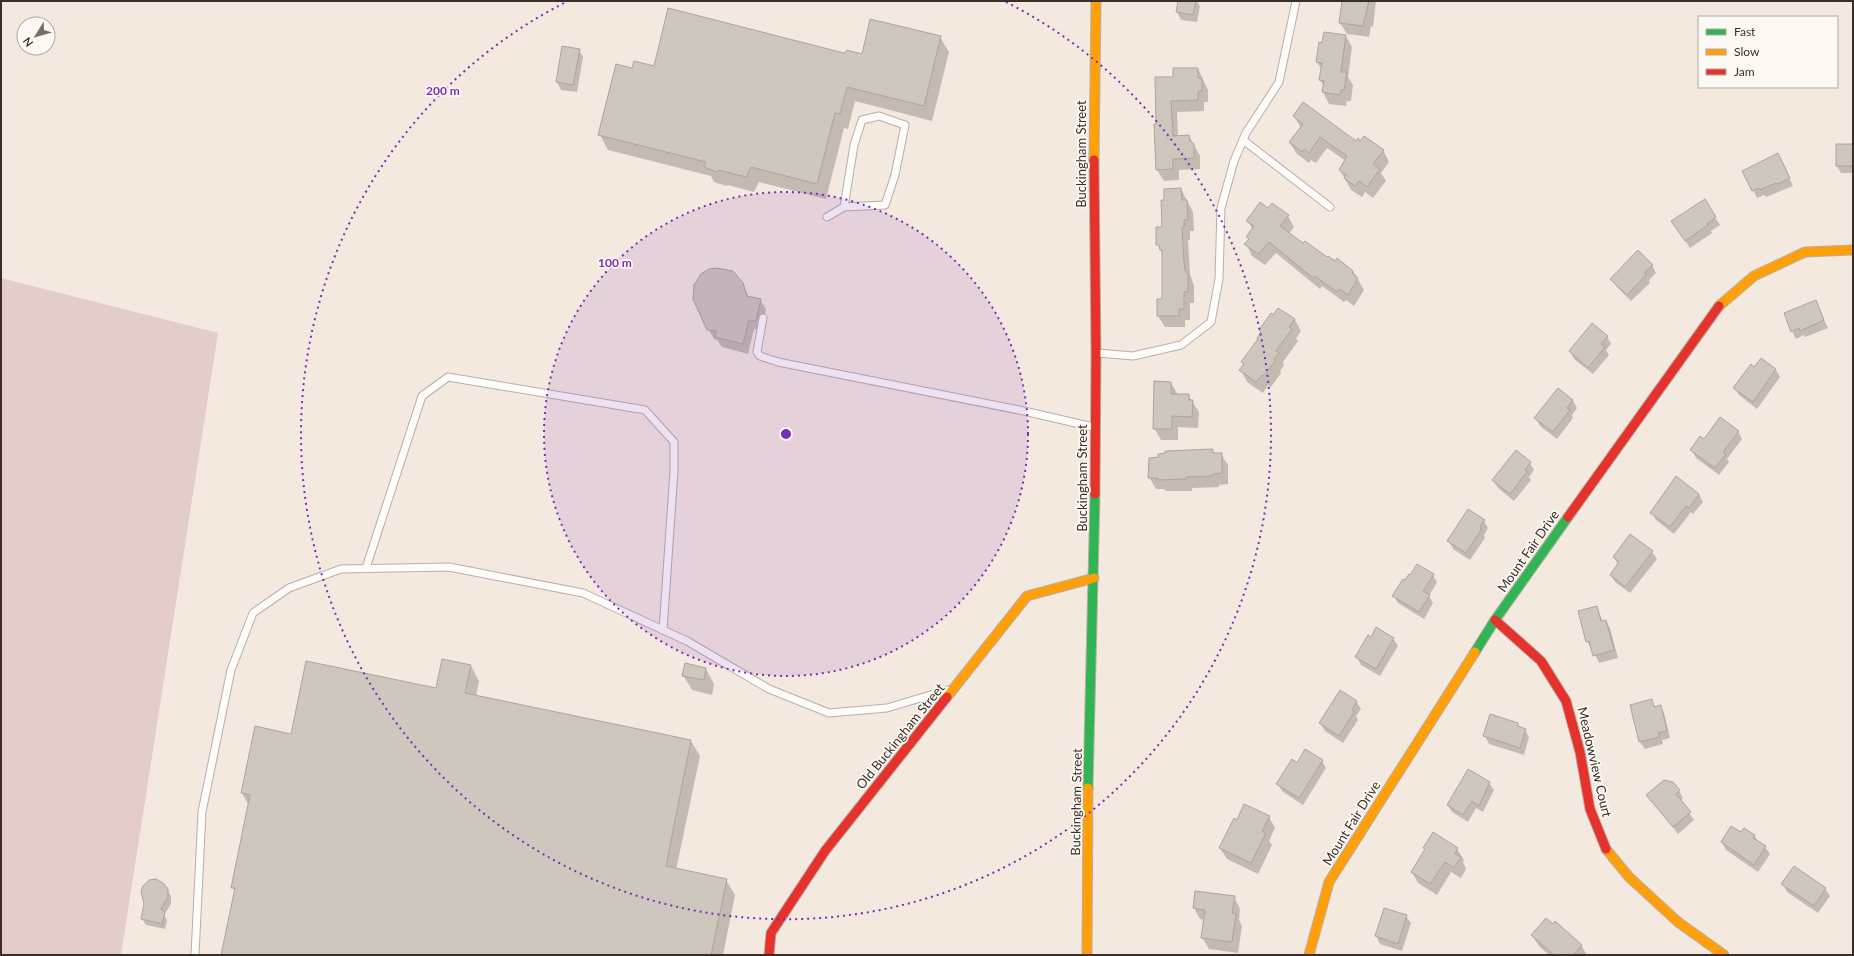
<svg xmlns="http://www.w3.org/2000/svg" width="1854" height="956" viewBox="0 0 1854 956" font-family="Lato,sans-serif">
<rect width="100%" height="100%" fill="#f4e9de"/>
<polygon fill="#e3ccca" points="1,278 218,333 121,955 1,955"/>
<g fill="#0003">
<polygon points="1174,1 1197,1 1200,6 1197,22 1181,20 1177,12 1178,2"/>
<polygon points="1343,1 1376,1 1373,27 1371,26 1369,37 1347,34 1340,23"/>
<polygon points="1346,36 1352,47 1348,77 1353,85 1351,101 1347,101 1346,106 1329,104 1323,92 1324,86 1320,80 1322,70 1317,62 1323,44"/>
<polygon points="940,37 949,52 932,121 855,101 848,129 844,128 826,199 759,182 754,192 728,185 726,186 714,182 711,176 608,150 600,135 633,69 845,54 862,55"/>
<polygon points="563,47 579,50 583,57 577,92 561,90 557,82"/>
<polygon points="1198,69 1208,90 1208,102 1204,102 1204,111 1177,112 1178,137 1189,136 1200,156 1200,169 1179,170 1179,180 1164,181 1157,170 1157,125 1174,78"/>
<polygon points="1294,116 1356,142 1360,142 1383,150 1389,162 1381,173 1386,181 1373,198 1365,192 1362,197 1351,190 1340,170 1346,161 1327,148 1316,163 1311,160 1309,163 1297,154 1290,143 1301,128"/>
<polygon points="1853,145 1853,173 1841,173 1837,166"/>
<polygon points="1782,162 1793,186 1766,197 1764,195 1757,198 1744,172"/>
<polygon points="1181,189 1193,212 1194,231 1190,231 1190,240 1188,240 1190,274 1194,286 1194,303 1190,303 1190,320 1185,320 1185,327 1165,327 1158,316 1163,300 1163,254 1157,244"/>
<polygon points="1704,201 1720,225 1711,231 1712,233 1690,248 1677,229"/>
<polygon points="1268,210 1288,216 1294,227 1289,234 1328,259 1353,271 1364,290 1354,306 1346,300 1344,302 1322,286 1320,289 1276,253 1265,265 1252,256 1246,244 1249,240 1247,237 1253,230 1248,221"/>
<polygon points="1652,265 1656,273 1649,280 1650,283 1631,301 1616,286 1612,279"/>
<polygon points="724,269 732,272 742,284 749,297 760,300 766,309 762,331 754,329 748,354 722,347 717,340 714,339 708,329 709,270"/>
<polygon points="1815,301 1828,328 1805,337 1804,335 1796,339 1792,331"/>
<polygon points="1278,310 1295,320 1301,331 1296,338 1298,341 1283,362 1284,365 1280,371 1281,373 1271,387 1268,385 1263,393 1247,382 1241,370 1244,365 1242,362 1259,340 1262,333 1260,330"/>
<polygon points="1607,336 1611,344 1606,350 1609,355 1593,374 1574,359 1570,351"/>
<polygon points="1776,370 1780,377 1757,409 1739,395 1735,388"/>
<polygon points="1171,383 1178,395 1188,395 1199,412 1198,428 1178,427 1178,440 1161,440 1154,428"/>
<polygon points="1558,389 1573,401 1577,408 1572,415 1573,418 1557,439 1540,426 1536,418"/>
<polygon points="1738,431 1742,439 1727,459 1729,462 1719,475 1696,458 1692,450 1704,441"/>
<polygon points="1212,450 1215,454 1221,454 1228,465 1228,484 1219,485 1219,487 1192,488 1192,491 1166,491 1164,489 1156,489 1149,477 1159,458"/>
<polygon points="1530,463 1534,470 1529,477 1531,480 1514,501 1498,488 1493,480"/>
<polygon points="1699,494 1703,502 1693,514 1691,512 1674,534 1656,520 1652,513"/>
<polygon points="1484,521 1488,528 1484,535 1485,538 1470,560 1453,549 1449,541"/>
<polygon points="1630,535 1652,552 1657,559 1630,593 1615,582 1611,575 1618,565 1614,557"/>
<polygon points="1433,575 1437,582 1429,596 1433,603 1424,619 1398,603 1394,596 1405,582"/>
<polygon points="1597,607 1603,622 1606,621 1610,628 1618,658 1599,663 1592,648 1591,649 1587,641"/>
<polygon points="1393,638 1398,646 1380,676 1361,665 1357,657"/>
<polygon points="471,666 479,681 476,696 691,741 700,756 676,870 726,880 735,895 723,955 222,955 235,892 232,887 249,806 242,793 292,735 437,689"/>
<polygon points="706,669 714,684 712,695 692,690 683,675"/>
<polygon points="1651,700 1655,707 1660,706 1664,713 1670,738 1662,740 1663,744 1645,749 1640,742"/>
<polygon points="1356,701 1361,709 1356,716 1358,720 1343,743 1325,731 1320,723"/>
<polygon points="1518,724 1520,728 1525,730 1529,737 1524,755 1489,744 1485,736"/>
<polygon points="1322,761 1326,768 1303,805 1282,791 1278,784 1297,764"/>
<polygon points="1489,783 1494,790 1483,812 1476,808 1468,822 1452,812 1448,805"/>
<polygon points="1679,791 1683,798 1680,801 1694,820 1678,834 1648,796"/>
<polygon points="1269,817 1275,828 1269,841 1272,845 1258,874 1227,859 1220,848 1237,821"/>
<polygon points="1741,834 1754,835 1759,843 1765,847 1770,854 1758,872 1726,850 1722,842"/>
<polygon points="1424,848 1457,849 1464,860 1463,862 1466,869 1461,878 1451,872 1437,895 1418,883 1412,872 1425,850"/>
<polygon points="1783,884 1825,889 1830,896 1818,913 1787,892"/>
<polygon points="167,890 171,896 171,904 164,915 167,920 165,929 146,925 142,919 146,904 142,892"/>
<polygon points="1234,897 1240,909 1239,920 1242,926 1238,953 1209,949 1202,937 1205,920 1200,919 1194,908"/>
<polygon points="1406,916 1411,923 1402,951 1380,944 1376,936"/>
<polygon points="1532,935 1581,945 1587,955 1549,955 1539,946"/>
</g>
<g fill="#cec7bd" stroke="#aba59b">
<polygon points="1178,1 1196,1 1193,15 1176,12"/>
<polygon points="1342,1 1369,1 1363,26 1339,23"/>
<polygon points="668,8 844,53 847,50 862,54 870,19 941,36 924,106 847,87 840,114 835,113 817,184 751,167 746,177 719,170 717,172 704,167 706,162 598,135 616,64 632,68 634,61 654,66"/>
<polygon points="1324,32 1346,35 1341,72 1347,72 1344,90 1341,90 1340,95 1322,92 1324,81 1319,80 1322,63 1316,62 1319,42 1322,43"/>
<polygon points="562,46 580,49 573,85 556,82"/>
<polygon points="1173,68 1198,68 1198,78 1202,78 1202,91 1198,91 1198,100 1171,101 1173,136 1189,135 1190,141 1194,144 1194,158 1173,159 1173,169 1156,170 1154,124 1156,124 1155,77 1173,77"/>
<polygon points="1303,102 1356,141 1358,138 1360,141 1364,136 1384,150 1373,164 1380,169 1367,187 1359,181 1355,186 1344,178 1346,175 1339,170 1347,156 1320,137 1309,153 1304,149 1302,152 1289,142 1303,124 1293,116"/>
<rect x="1836" y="144" width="17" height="22"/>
<polygon points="1778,153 1790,178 1778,184 1776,183 1760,190 1759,188 1752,191 1742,171"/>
<polygon points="1181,188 1182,200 1187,200 1188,220 1184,220 1184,228 1182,228 1184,262 1185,270 1188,274 1188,292 1184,292 1184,309 1179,309 1179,316 1157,316 1157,299 1162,299 1162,250 1160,250 1159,245 1156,245 1156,227 1162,227 1161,200 1164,200 1164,189"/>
<polygon points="1705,199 1716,217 1707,224 1708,225 1685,241 1671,221"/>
<polygon points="1260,202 1268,208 1272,203 1289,215 1280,226 1303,243 1305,241 1327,257 1328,256 1335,261 1337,258 1353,271 1352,273 1358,278 1348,295 1339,289 1337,292 1315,276 1313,278 1269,242 1258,254 1244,244 1249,239 1246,237 1254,226 1246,221"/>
<polygon points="1638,250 1653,265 1645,272 1646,275 1627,295 1610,279"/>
<polygon points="717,268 733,271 743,283 747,296 761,299 756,321 749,320 743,344 715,337 716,331 707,330 693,299 694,285 701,274 709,269"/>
<polygon points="1816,300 1824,320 1800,331 1799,328 1791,332 1784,313"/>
<polygon points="1278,308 1295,319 1289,327 1292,329 1276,351 1279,353 1274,359 1275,361 1264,376 1262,375 1256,382 1239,370 1244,364 1241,362 1258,339 1257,338 1261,332 1259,330 1271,313 1273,315"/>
<polygon points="1592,323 1608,336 1601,344 1605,347 1588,368 1569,351"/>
<polygon points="1761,358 1776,369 1753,402 1733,388 1751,364 1754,367"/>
<polygon points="1154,381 1171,382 1171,394 1189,394 1189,400 1193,400 1192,417 1172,416 1172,429 1153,429"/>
<polygon points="1558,388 1573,400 1567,408 1570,410 1553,432 1534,418"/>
<polygon points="1720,417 1739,431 1723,452 1726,454 1715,468 1690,450 1700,436 1704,439"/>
<polygon points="1213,449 1213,453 1222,453 1222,473 1213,474 1213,476 1186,477 1186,479 1158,480 1158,478 1148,478 1149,458 1158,457 1158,454 1165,453 1165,451"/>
<polygon points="1516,450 1531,462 1525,470 1527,472 1510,494 1492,480"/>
<polygon points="1676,476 1699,494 1689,508 1686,506 1670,527 1650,513"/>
<polygon points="1468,509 1485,520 1480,527 1481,530 1466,553 1447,541"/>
<polygon points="1630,534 1653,551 1625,587 1610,575 1619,562 1613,557"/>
<polygon points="1417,564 1434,574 1423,591 1430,595 1419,612 1392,596 1403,579 1405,580 1409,574 1410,575"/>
<polygon points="1597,606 1601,621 1606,620 1614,650 1593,656 1589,641 1586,642 1578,611"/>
<polygon points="1376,627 1394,638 1376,669 1355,657 1368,635 1371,637"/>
<polygon points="442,659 471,665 465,693 691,740 666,866 727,879 711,955 221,955 235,888 231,888 250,795 241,793 255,726 291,734 306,661 436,688"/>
<polygon points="685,663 706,668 704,680 682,676"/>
<polygon points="1340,690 1357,701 1352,710 1354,712 1339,736 1319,723"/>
<polygon points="1652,699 1654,707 1661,705 1667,731 1658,733 1660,737 1639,742 1630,705"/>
<polygon points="1490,714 1518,723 1518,726 1526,729 1520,748 1483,736"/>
<polygon points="1305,749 1323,760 1299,798 1276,784 1292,759 1297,763"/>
<polygon points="1468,769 1490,782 1479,806 1472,801 1463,815 1447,805"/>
<polygon points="1664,780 1673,782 1680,790 1676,794 1691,812 1673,827 1646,795"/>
<polygon points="1244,804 1270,816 1262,831 1266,833 1251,863 1219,848 1234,818 1237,820"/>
<polygon points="1731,826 1741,832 1744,828 1755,835 1753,838 1766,846 1754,865 1721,842"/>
<polygon points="1433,832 1458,848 1455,854 1461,857 1454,868 1445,862 1430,884 1411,872 1425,849 1423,848"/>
<polygon points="1794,866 1826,888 1814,906 1781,884"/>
<polygon points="156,879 163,883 168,889 168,897 161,909 165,913 162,924 141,919 144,904 141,891 143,886 149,880"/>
<polygon points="1195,891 1235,896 1232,913 1236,914 1232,942 1201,938 1205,910 1193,908"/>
<polygon points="1384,908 1407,915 1398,944 1375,936"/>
<polygon points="1546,918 1553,924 1555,921 1582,945 1573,955 1554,955 1531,935"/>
</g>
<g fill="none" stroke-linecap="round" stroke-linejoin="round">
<g stroke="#b9afa6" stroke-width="9">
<g id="lane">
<polyline points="1243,140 1330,207"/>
<polyline points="827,217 844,207 854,145 862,120 879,116 905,125 895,175 885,205 844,207"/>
<polyline points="763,318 757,352 760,356 778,362 1024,411 1093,427"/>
<polyline points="1098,353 1133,356 1181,345 1211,322 1219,279 1221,208 1234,161 1246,133 1279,82 1296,1"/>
<polyline points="366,568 422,396 448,377 645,410 674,442 674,471 663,630"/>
<polyline points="195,955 202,812 231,670 253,613 289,588 341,569 449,567 583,593 687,641 769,689 829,713 887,708 947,690"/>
</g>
</g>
<g stroke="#b9afa6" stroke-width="11">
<g id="fast">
<polyline points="1475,652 1495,620 1568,517"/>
<polyline points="1088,788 1095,494"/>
</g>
</g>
<g stroke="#b9afa6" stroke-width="11">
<g id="slow">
<polyline points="1094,160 1096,1"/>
<polyline points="1719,306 1754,276 1805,252 1853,250"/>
<polyline points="947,697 1027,596 1094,578"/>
<polyline points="1606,849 1629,877 1678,922 1724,955"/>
<polyline points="1087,955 1088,788"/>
<polyline points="1309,955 1329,882 1475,652"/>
</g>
</g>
<g stroke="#b9afa6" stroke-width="11">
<g id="jam">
<polyline points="1094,160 1096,353 1095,494"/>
<polyline points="1568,517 1719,306"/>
<polyline points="1495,620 1541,661 1566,701 1580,752 1590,809 1606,849"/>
<polyline points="769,955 771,933 825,851 947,697"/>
</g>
</g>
<use href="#lane" stroke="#fdfcfa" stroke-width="7"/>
<use href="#fast" stroke="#30b455" stroke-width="9"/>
<use href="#slow" stroke="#ff9f0a" stroke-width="9"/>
<use href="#jam" stroke="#e5322d" stroke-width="9"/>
</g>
<circle cx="786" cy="434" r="242" fill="#7b2cbf" fill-opacity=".12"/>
<g fill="none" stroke="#7b2cbf" stroke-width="2" stroke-dasharray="2 4">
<circle cx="786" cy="434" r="242"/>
<path d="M1006 2A485 485 0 1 1 566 2"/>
</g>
<g text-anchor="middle" stroke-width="3.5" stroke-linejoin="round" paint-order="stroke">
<g font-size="13" fill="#392f26" stroke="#fdf8f4">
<text transform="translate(1081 154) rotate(-90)" y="5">Buckingham Street</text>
<text transform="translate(1082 478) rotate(-90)" y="5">Buckingham Street</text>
<text transform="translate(1528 551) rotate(-55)" y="5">Mount Fair Drive</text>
<text transform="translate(900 736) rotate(-51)" y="5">Old Buckingham Street</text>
<text transform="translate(1595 762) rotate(77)" y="5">Meadowview Court</text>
<text transform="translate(1076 802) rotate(-89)" y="5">Buckingham Street</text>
<text transform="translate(1351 823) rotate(-58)" y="5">Mount Fair Drive</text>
</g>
</g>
<circle cx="786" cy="434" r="6" fill="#7b2cbf" stroke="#fdf8f4" stroke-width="2"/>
<g font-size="12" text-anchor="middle" font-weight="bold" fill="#7b2cbf" stroke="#fdf8f4" stroke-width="3.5" stroke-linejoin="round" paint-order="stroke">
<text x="443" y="95">200 m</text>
<text x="615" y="267">100 m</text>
</g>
<rect width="1854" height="956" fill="none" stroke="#392f26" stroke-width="4"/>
<rect x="1698" y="16" width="140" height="72" fill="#fdf8f4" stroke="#afa8a2"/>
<rect x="1706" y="29" width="20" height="6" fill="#30b455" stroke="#afa8a2"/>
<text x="1734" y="36" font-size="12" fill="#392f26">Fast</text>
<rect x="1706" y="49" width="20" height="6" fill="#ff9f0a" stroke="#afa8a2"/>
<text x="1734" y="56" font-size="12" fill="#392f26">Slow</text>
<rect x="1706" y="69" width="20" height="6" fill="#e5322d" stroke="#afa8a2"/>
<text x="1734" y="76" font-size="12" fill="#392f26">Jam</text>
<g transform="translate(36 36) rotate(233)"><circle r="19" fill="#fdf8f4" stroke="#afa8a2"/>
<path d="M0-3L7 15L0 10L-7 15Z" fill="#7a7066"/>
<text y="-6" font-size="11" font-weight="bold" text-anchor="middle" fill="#392f26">N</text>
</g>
</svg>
